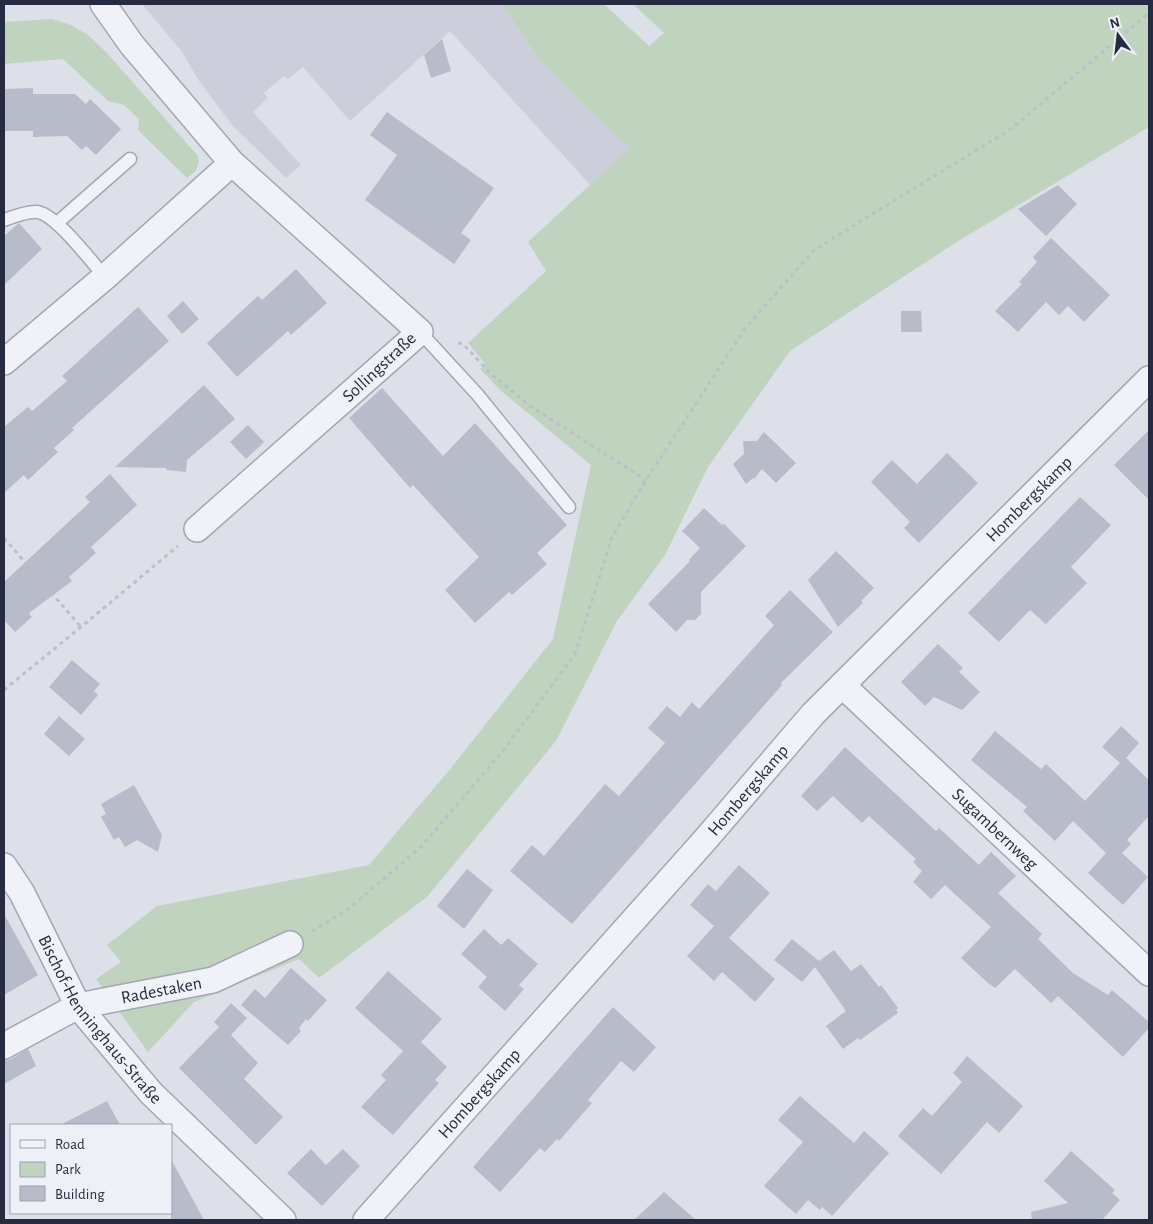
<svg xmlns="http://www.w3.org/2000/svg" width="1153" height="1224" viewBox="0 0 1153 1224" font-family="'Alegreya Sans',sans-serif">
<rect width="100%" height="100%" fill="#dee0e9"/>
<polygon fill="#cccfdb" points="142,4 501,4 541,62 587,109 631,148 590,185 450,31 350,121 303,67 288,79 284,76 264,93 268,98 253,112 301,165 286,178 232,125 199,81 182,52"/>
<g fill="#c0d3be">
<polygon points="501,4 604,4 649,46 664,33 633,4 1149,4 1149,127 955,243 790,351 708,467 665,555 617,621 556,741 427,897 319,978 299,959 194,1002 148,1052 96,979 121,962 107,945 157,906 369,865 451,768 553,639 591,465 501,391 480,369 485,364 468,343 546,271 528,242 630,148 587,109 541,62"/>
<polygon points="52,19 71,25 88,35 106,52 198,156 199,161 196,171 187,178 138,130 139,119 124,105 108,101 63,59 4,64 4,22"/>
</g>
<g fill="#b8bbc9">
<polygon points="442,39 451,71 431,78 424,55"/>
<polygon points="33,88 33,94 75,94 86,104 90,99 121,129 96,155 86,146 82,150 67,136 33,137 33,131 4,131 4,89"/>
<polygon points="387,112 494,188 461,233 471,240 454,264 365,200 397,155 370,135"/>
<polygon points="1058,185 1077,204 1046,236 1018,209"/>
<polygon points="19,223 42,249 4,285 4,236"/>
<polygon points="1051,238 1110,295 1084,322 1068,306 1059,315 1046,302 1018,332 995,311 1022,284 1019,282 1037,262 1033,257"/>
<polygon points="296,269 327,303 291,335 288,331 237,377 207,343 258,296 262,300"/>
<polygon points="183,301 199,319 182,334 167,316"/>
<polygon points="138,307 169,341 72,428 74,430 54,448 58,452 28,480 24,475 4,493 4,427 28,407 32,411 67,381 62,376"/>
<polygon points="901,311 921,311 922,332 901,332"/>
<polygon points="204,385 235,419 187,460 186,472 167,470 166,468 115,467"/>
<polygon points="382,388 443,456 475,423 567,525 537,553 547,564 512,595 509,592 475,623 445,590 479,557 413,485 410,488 349,418"/>
<polygon points="248,425 264,442 246,459 230,442"/>
<polygon points="1149,430 1149,500 1114,465"/>
<polygon points="764,432 796,463 776,483 762,469 754,479 753,478 746,484 733,464 744,454 743,441 757,441"/>
<polygon points="947,453 978,483 919,543 904,528 910,522 871,482 892,460 917,484"/>
<polygon points="110,474 137,505 91,547 96,553 69,577 72,581 29,613 32,617 15,632 4,620 4,582 90,502 85,497"/>
<polygon points="1080,497 1111,525 1071,567 1087,583 1046,624 1030,610 999,642 968,613"/>
<polygon points="704,508 722,525 724,524 746,546 701,592 701,614 695,620 687,620 676,632 648,604 690,561 689,560 700,548 682,531"/>
<polygon points="836,551 874,588 861,601 863,603 838,627 808,580"/>
<polygon points="790,590 833,632 781,683 782,685 572,924 510,871 532,845 544,856 605,784 619,796 665,743 648,728 667,706 680,717 692,702 699,709 774,625 765,616"/>
<polygon points="938,644 963,668 959,672 980,692 962,710 934,697 925,706 901,682"/>
<polygon points="72,660 100,684 94,691 98,695 81,715 49,687"/>
<polygon points="59,716 85,739 69,756 44,734"/>
<polygon points="1121,726 1139,743 1126,758 1149,780 1149,816 1127,840 1131,844 1122,853 1148,877 1123,905 1088,873 1106,853 1073,821 1055,841 1023,811 1027,807 971,760 995,731 1041,769 1046,764 1085,801 1120,763 1102,747"/>
<polygon points="845,747 936,831 939,828 979,865 991,852 1016,876 998,893 1042,934 1038,939 1073,973 1108,995 1112,990 1149,1022 1149,1028 1123,1057 1058,996 1051,1003 1015,969 995,988 988,983 961,958 991,927 945,885 931,899 913,882 922,871 913,862 916,859 869,816 862,823 833,796 817,811 801,796"/>
<polygon points="134,785 162,835 158,852 137,840 125,847 119,837 114,840 101,817 106,814 101,804"/>
<polygon points="739,865 770,893 729,938 775,979 755,1002 722,972 714,981 687,956 714,926 690,905 708,884 716,891"/>
<polygon points="467,869 493,890 464,929 437,906"/>
<polygon points="4,914 38,975 4,995"/>
<polygon points="484,929 501,945 508,938 538,964 519,985 524,989 505,1011 478,987 487,977 461,954"/>
<polygon points="792,939 819,961 834,950 851,971 861,964 879,987 881,985 898,1008 896,1010 898,1013 860,1040 858,1038 843,1049 826,1026 846,1011 815,967 802,982 774,960"/>
<polygon points="291,968 327,1000 308,1021 306,1019 299,1028 301,1031 288,1045 241,1005 255,989 265,998"/>
<polygon points="388,971 442,1019 421,1042 447,1067 435,1080 439,1083 393,1135 361,1107 386,1080 381,1075 403,1051 355,1008"/>
<polygon points="231,1003 247,1018 231,1035 258,1063 244,1079 283,1117 256,1145 179,1068 219,1027 214,1022"/>
<polygon points="613,1007 656,1047 634,1072 621,1061 588,1100 592,1103 559,1141 557,1139 545,1152 540,1148 500,1192 473,1167"/>
<polygon points="28,1049 36,1066 4,1084 4,1060 11,1059"/>
<polygon points="967,1056 1023,1106 999,1133 987,1122 941,1174 898,1136 923,1108 932,1116 962,1082 953,1073"/>
<polygon points="800,1096 854,1143 864,1131 889,1153 832,1216 822,1207 820,1210 808,1200 796,1214 764,1186 803,1142 778,1120"/>
<polygon points="107,1101 120,1125 60,1125"/>
<polygon points="311,1149 326,1165 343,1149 360,1166 322,1206 287,1173"/>
<polygon points="1071,1151 1115,1190 1112,1193 1120,1200 1102,1220 1032,1220 1031,1212 1068,1203 1044,1181"/>
<polygon points="171,1159 204,1220 171,1220"/>
<polygon points="664,1192 696,1220 634,1220"/>
</g>
<g fill="none" stroke-linecap="round" stroke-linejoin="round">
<g stroke="#a3a6b3" stroke-width="15">
<g id="lane">
<path d="M4,220C12,217 29,211 38,212C57,216 91,261 105,277"/>
<polyline points="57,223 130,159"/>
<polyline points="420,332 477,394 569,507"/>
</g>
</g>
<g stroke="#a3a6b3" stroke-width="28">
<g id="street">
<polyline points="103,4 132,45 232,163 420,332 197,529"/>
<polyline points="4,362 105,277 232,163"/>
<path id="s1" d="M842,685L1149,973"/>
<path id="s2" d="M4,866L22,893L78,1006L151,1093L283,1220"/>
<path id="s3" d="M4,1046L78,1006L213,980L290,944"/>
<path id="s4" d="M366,1220L705,840L813,714L1149,379"/>
</g>
</g>
<g stroke="#bcbec8" stroke-width="3" stroke-dasharray="4 4" stroke-linecap="butt">
<polyline points="458,343 463,344 491,374 533,408 646,480"/>
<polyline points="4,538 81,627"/>
<polyline points="4,690 81,627 178,546"/>
<polyline points="312,931 347,910 421,847 502,752 575,654 612,537 646,480 744,330 814,250 1011,129 1149,13"/>
</g>
<use href="#lane" stroke="#f1f2f7" stroke-width="12"/>
<use href="#street" stroke="#f1f2f7" stroke-width="25"/>
</g>
<g text-anchor="middle" stroke-width="4" stroke-linejoin="round" paint-order="stroke">
<g font-size="18" fill="#262b41" stroke="#edf0f6">
<text transform="translate(379 367) rotate(-43)" y="6">Sollingstraße</text>
<text dy="6" stroke="none"><textPath href="#s4" startOffset="980">Hombergskamp</textPath></text>
<text dy="6" stroke="none"><textPath href="#s4" startOffset="575">Hombergskamp</textPath></text>
<text dy="6" stroke="none"><textPath href="#s1" startOffset="210">Sugambernweg</textPath></text>
<text dy="6" stroke="none"><textPath href="#s3" startOffset="169">Radestaken</textPath></text>
<text dy="6" stroke="none"><textPath href="#s2" startOffset="182">Bischof-Henninghaus-Straße</textPath></text>
<text dy="6" stroke="none"><textPath href="#s4" startOffset="170">Hombergskamp</textPath></text>
</g>
</g>
<rect width="1153" height="1224" fill="none" stroke="#262b41" stroke-width="10"/>
<rect x="10" y="1124" width="162" height="90" fill="#edf0f6" stroke="#9da1ae"/>
<rect x="20" y="1140" width="25" height="8" fill="#f1f2f7" stroke="#9da1ae"/>
<text x="55" y="1149" font-size="15" fill="#262b41">Road</text>
<rect x="20" y="1162" width="25" height="15" fill="#c0d3be" stroke="#9da1ae"/>
<text x="55" y="1174" font-size="15" fill="#262b41">Park</text>
<rect x="20" y="1186" width="25" height="15" fill="#b8bbc9" stroke="#9da1ae"/>
<text x="55" y="1199" font-size="15" fill="#262b41">Building</text>
<g transform="translate(1118 35) rotate(345)" stroke="#edf0f6" stroke-width="4" paint-order="stroke">
<path d="M0-4L9 19L0 12L-9 19Z" fill="#262b41"/>
<text y="-8" font-size="14" font-weight="bold" text-anchor="middle" fill="#262b41">N</text>
</g>
</svg>
